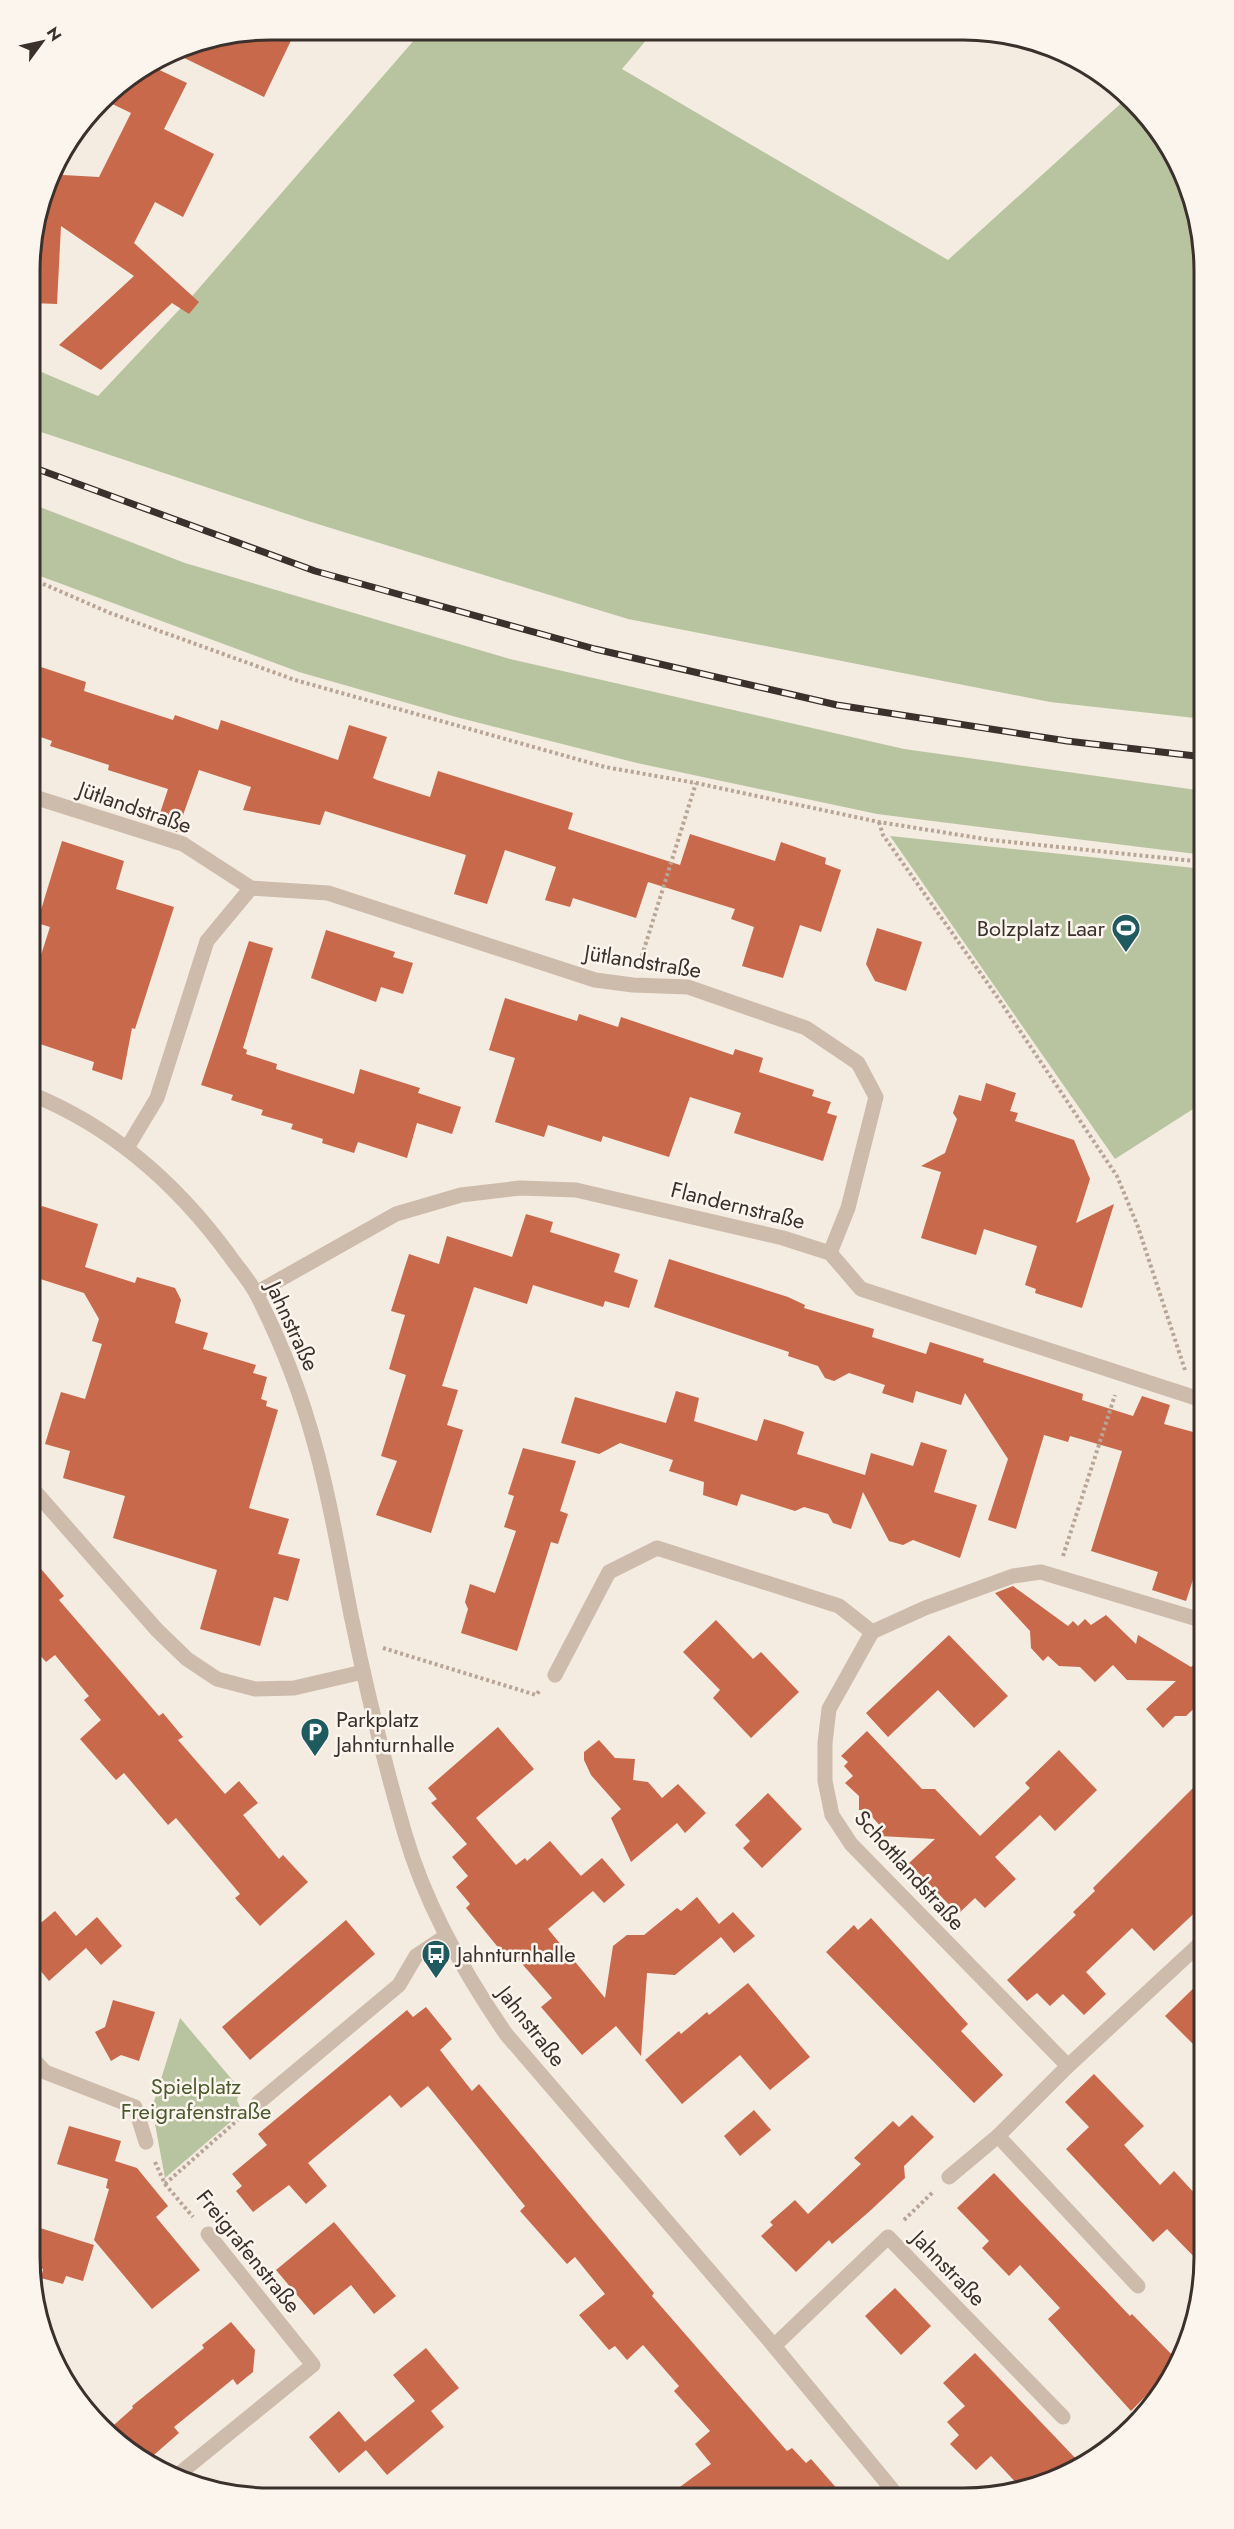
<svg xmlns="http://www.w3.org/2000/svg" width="1234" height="2529" viewBox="0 0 1234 2529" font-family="Jost,sans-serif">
<rect width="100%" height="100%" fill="#f4ebe1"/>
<g fill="#b8c4a0">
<polygon points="422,31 653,32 622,69 948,260 1128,97 1164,137 1191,194 1204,271 1204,719 1050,702 628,619 311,522 32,429 32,368 98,396 194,294"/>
<polygon points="32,504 185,563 510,659 904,749 1204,791 1204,855 877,814 637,763 456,717 299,672 32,573"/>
<polygon points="890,836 1204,869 1204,1102 1115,1159"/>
<polygon points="180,2018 240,2089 237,2100 242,2112 165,2178 152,2108"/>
</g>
<g fill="#c8694b">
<polygon points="271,30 296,30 264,97 172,52 179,48"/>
<polygon points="151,66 187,83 164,129 214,154 183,217 155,202 134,243 199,302 189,314 172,303 101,370 59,345 134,276 61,226 57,304 32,303 32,240 55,166 64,167 63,175 99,177 131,113 104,100 112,90"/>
<polygon points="41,667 86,682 84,691 173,720 175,715 218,730 221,720 338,760 349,725 387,737 373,778 377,780 430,797 438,771 573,813 568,829 680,865 690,834 775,861 781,842 826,858 825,864 841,870 821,932 800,925 783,978 742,966 754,927 731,919 735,909 648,882 636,918 573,898 570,907 545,900 556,867 505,850 487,904 454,894 466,855 325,811 320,825 243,810 251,787 199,770 177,832 156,825 168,789 108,770 109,765 50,746 52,741 32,734 32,696"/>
<polygon points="62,841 124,861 116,889 174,907 135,1029 132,1028 122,1080 92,1070 94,1062 31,1041 31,986 50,927 37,923"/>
<polygon points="877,928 922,942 906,991 875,981 866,964"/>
<polygon points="326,930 395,952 393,957 413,963 403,994 381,987 376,1002 311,978"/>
<polygon points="249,941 273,948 243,1048 247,1050 246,1054 277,1064 276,1069 354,1094 360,1069 420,1088 418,1093 461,1107 452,1134 417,1123 407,1158 358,1142 354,1153 322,1143 323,1139 291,1129 293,1124 261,1115 263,1110 231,1100 233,1095 201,1085"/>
<polygon points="505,998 577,1021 579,1014 618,1027 621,1017 733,1055 735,1049 763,1058 759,1072 814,1090 812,1096 831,1102 827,1113 837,1116 823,1161 734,1133 741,1113 690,1097 669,1157 603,1136 601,1142 548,1125 544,1137 495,1122 515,1058 489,1050"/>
<polygon points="986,1083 1016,1093 1010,1111 1018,1113 1015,1121 1074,1140 1090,1179 1076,1223 1114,1204 1082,1308 1035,1293 1036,1289 1025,1285 1037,1246 984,1229 976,1255 921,1238 941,1172 921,1166 945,1153 957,1119 953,1113 959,1095 981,1101"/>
<polygon points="42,1206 98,1224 85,1267 135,1283 137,1277 175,1288 181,1300 175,1323 208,1333 203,1349 256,1365 253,1373 267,1377 261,1399 267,1401 266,1406 278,1410 249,1508 289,1519 278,1554 300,1559 288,1601 274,1597 260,1646 200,1629 217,1570 113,1538 125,1496 63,1478 70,1451 45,1444 61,1392 85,1399 102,1344 92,1341 99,1319 84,1293 31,1276 31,1210 39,1212"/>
<polygon points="526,1214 553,1222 550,1232 620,1254 614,1272 638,1280 629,1308 605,1301 603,1307 533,1285 527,1304 474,1287 442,1386 458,1390 447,1425 463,1430 431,1533 376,1515 397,1461 381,1456 406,1375 389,1369 405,1315 391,1311 409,1254 439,1264 447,1236 512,1257"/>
<polygon points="669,1259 788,1297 805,1305 804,1308 874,1329 872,1337 926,1354 930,1342 984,1359 983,1362 1083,1394 1082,1400 1133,1416 1142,1396 1170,1405 1164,1424 1204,1435 1204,1546 1186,1601 1152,1590 1158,1572 1091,1551 1122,1451 1070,1436 1068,1442 1044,1435 1016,1529 988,1520 1008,1459 965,1393 961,1405 916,1391 913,1403 882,1393 885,1385 849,1373 834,1381 825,1378 818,1366 788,1356 789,1352 654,1307"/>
<polygon points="676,1391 699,1398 694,1421 757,1441 764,1419 784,1425 804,1432 797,1454 865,1475 871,1453 913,1466 921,1442 947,1450 934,1492 977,1505 960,1558 913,1540 903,1545 889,1541 863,1492 851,1529 833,1523 828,1514 804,1507 795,1511 741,1494 737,1506 703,1495 704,1482 669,1471 673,1460 620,1443 599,1454 561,1443 575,1397 666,1423"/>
<polygon points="523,1448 576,1461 560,1511 568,1514 558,1544 551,1542 517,1651 461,1633 468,1609 465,1602 470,1584 495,1593 516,1531 504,1527 514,1496 508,1494"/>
<polygon points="31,1557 64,1596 59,1600 159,1716 163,1713 183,1737 178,1740 225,1794 239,1781 258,1803 243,1815 279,1859 283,1855 308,1882 260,1926 235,1898 240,1894 176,1818 168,1825 124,1773 116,1780 80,1739 101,1720 84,1700 89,1696 55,1655 46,1662 31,1645"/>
<polygon points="1013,1586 1068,1626 1073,1621 1078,1626 1085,1619 1091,1625 1106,1615 1136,1644 1138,1635 1191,1667 1204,1655 1204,1699 1186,1716 1175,1716 1163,1728 1146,1709 1176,1681 1127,1680 1113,1665 1095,1682 1080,1667 1059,1666 1048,1656 1043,1661 1031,1648 1030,1631 995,1593"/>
<polygon points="716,1620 753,1659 761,1652 799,1692 751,1738 713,1698 720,1690 683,1652"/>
<polygon points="949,1635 1008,1696 974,1728 938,1690 888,1737 866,1713"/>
<polygon points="498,1727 534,1769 476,1818 516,1865 525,1858 527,1861 550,1841 589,1885 581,1876 602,1858 625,1885 604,1903 593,1891 548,1929 605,1998 613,1946 627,1935 644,1935 677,1908 681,1911 697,1897 719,1924 733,1912 755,1936 734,1953 721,1937 675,1975 647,1973 641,2056 616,2026 582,2055 541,2007 552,1998 516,1957 510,1962 466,1908 470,1904 456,1887 468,1876 452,1857 467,1844 431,1803 437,1799 428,1788"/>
<polygon points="867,1731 922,1789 935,1789 980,1836 1030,1788 1025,1783 1059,1750 1097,1790 1055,1831 1040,1815 995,1857 1016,1879 985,1908 975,1898 958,1914 909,1863 935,1839 880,1836 882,1828 866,1810 859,1810 859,1796 845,1783 853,1776 844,1766 848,1762 841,1756"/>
<polygon points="599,1740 615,1758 635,1759 633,1780 648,1782 662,1798 678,1784 706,1813 685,1833 677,1823 631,1862 611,1818 621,1809 591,1775 584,1760 584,1752"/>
<polygon points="1204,1777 1204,1904 1154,1951 1132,1928 1086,1972 1106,1994 1084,2015 1063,1994 1050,2006 1037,1993 1027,2001 1007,1980 1076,1915 1073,1912 1095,1891 1093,1888"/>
<polygon points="768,1793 802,1829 762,1868 743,1848 750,1841 735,1825"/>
<polygon points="55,1911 76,1936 97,1917 122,1946 101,1965 86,1948 49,1981 30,1958 30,1932"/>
<polygon points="871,1918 968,2024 961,2031 1003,2075 974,2103 826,1952 854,1925 858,1930"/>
<polygon points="346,1920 375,1954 250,2060 222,2027"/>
<polygon points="1204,1978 1204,2055 1165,2016"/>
<polygon points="748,1983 810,2057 770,2090 740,2055 682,2104 645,2060 679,2031 681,2034 707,2012 709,2015"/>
<polygon points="113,2000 155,2012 139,2061 121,2055 111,2061 95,2032 105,2027"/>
<polygon points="426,2007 452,2039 440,2050 472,2091 479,2084 654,2293 652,2296 787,2451 792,2448 806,2463 811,2459 846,2499 665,2498 711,2464 695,2444 710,2431 674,2391 679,2386 643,2345 627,2360 615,2346 609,2350 579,2315 605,2294 575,2257 567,2264 520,2211 525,2206 428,2086 401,2108 390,2095 308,2163 327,2186 306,2204 289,2185 253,2212 236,2191 242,2186 232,2174 267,2145 258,2134 407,2010 413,2017"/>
<polygon points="1094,2074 1144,2126 1124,2145 1160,2185 1174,2171 1197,2196 1193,2200 1203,2211 1203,2266 1167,2229 1153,2242 1066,2149 1089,2127 1065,2102"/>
<polygon points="754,2110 771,2130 740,2156 724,2136"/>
<polygon points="912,2115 934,2137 904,2166 905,2178 871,2210 832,2244 829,2240 796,2272 761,2236 773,2225 770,2222 795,2200 808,2214 861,2164 854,2158 893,2121 899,2127"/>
<polygon points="69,2126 121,2141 115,2161 137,2168 168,2206 156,2217 200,2270 152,2309 94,2240 109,2189 106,2188 108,2179 57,2164"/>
<polygon points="994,2173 1130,2316 1132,2314 1179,2362 1131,2411 1048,2319 1060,2308 1020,2265 1009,2276 982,2248 989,2241 957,2208"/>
<polygon points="334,2222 396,2296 374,2314 351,2285 314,2315 276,2270"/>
<polygon points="37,2227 94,2245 83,2281 66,2276 63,2284 41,2278 43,2269 31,2266 30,2258"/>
<polygon points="895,2288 931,2326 901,2355 865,2316"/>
<polygon points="231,2322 255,2350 253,2372 237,2385 233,2379 174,2427 179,2433 147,2461 112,2439 106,2432 133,2408 132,2406 204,2348 202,2345"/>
<polygon points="426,2348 459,2388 431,2411 444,2427 387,2475 366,2450 339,2473 309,2437 339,2411 365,2442 415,2401 393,2375"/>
<polygon points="975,2353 1079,2462 1067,2473 1040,2486 1022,2489 991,2456 976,2470 950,2444 959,2435 947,2422 965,2406 943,2383"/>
</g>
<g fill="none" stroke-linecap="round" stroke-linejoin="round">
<g stroke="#b9a596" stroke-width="4" stroke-dasharray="3 3" stroke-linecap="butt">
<polyline points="32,579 110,613 295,680 605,767 696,783 879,822 991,840 1204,862"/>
<polyline points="879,822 883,835 998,998 1117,1176 1138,1227 1185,1370"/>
<polyline points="640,962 696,783"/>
<polyline points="1063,1556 1115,1395"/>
<polyline points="383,1648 536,1695 540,1690"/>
<polyline points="155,2162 165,2184 193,2217"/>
<polyline points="165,2184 241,2117"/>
<polyline points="904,2220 933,2192"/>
</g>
<g stroke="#cdbbac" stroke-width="15">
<polyline points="31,796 183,844 251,888 328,893 595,980 633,985 688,987 806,1028 858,1063 876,1097 848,1208 830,1253"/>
<path d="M31,1094C113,1127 177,1184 229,1255C238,1268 250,1281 257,1295C282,1344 302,1396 316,1449C331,1503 340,1560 351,1615C366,1688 384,1762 405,1834C426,1906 464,1973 506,2034L774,2346L900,2499"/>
<polyline points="127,1148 157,1098 207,941 251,888"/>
<polyline points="256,1293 396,1214 461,1195 520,1188 576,1190 783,1238 830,1253 861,1289 1199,1399"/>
<polyline points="31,1487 157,1630 187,1659 217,1679 255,1689 294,1688 363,1672"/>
<polyline points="555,1675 609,1572 657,1548 839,1606 872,1632"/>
<polyline points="30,2056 45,2072 135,2107 146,2142"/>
<polyline points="1068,2066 851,1844 832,1815 825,1781 825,1743 829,1709 872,1632 925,1608 1013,1576 1041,1572 1204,1621"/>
<polyline points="258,2103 399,1985 416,1956 446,1936"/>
<polyline points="998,2136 1138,2286"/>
<polyline points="949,2177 998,2136 1068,2066 1204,1940"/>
<polyline points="774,2346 888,2237 1063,2417"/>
<polyline points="174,2478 313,2365 208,2234"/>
</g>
<g stroke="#3b302b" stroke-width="7">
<polyline id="rail" points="32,467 315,571 595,649 837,705 1067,741 1204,757"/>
</g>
<use href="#rail" stroke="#fbf5ee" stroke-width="4.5" stroke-dasharray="14" stroke-linecap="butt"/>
</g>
<defs>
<g id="stadium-pin" transform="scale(1.5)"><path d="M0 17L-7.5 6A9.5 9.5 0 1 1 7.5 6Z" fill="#1f5a5e" stroke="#fbf5ee"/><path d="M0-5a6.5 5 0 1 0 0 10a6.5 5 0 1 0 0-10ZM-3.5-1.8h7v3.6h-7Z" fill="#fff"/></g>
<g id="parking-pin" transform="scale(1.5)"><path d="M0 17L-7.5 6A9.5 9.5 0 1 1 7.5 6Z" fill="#1f5a5e" stroke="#fbf5ee"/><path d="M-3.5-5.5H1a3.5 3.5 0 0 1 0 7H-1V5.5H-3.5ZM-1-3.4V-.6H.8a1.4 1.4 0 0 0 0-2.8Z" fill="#fff"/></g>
<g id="bus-pin" transform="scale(1.5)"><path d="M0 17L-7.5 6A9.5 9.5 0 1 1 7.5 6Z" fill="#1f5a5e" stroke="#fbf5ee"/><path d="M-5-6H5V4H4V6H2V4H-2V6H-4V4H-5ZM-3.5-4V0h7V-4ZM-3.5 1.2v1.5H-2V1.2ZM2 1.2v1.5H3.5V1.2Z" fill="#fff"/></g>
</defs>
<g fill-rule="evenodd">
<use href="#stadium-pin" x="1126" y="928"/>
<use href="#parking-pin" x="315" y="1732"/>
<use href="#bus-pin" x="436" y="1954"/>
</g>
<g text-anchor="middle" stroke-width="5" stroke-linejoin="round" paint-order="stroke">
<g font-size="22" fill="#3b302b" stroke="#fbf5ee">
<text transform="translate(135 807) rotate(19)" y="8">Jütlandstraße</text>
<text transform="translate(643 961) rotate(9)" y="8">Jütlandstraße</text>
<text transform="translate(738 1205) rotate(14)" y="8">Flandernstraße</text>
<text transform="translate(293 1326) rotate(65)" y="8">Jahnstraße</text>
<text transform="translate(910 1870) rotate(48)" y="8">Schottlandstraße</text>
<text transform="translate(532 2026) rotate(52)" y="8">Jahnstraße</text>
<text transform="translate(249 2251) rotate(51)" y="8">Freigrafenstraße</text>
<text transform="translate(949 2268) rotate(46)" y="8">Jahnstraße</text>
</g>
<g font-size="22" fill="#3b302b" stroke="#fbf5ee" text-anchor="start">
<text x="1105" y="936" text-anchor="end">Bolzplatz Laar</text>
<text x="336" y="1727">Parkplatz<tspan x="336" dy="25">Jahnturnhalle</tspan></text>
<text x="457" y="1962">Jahnturnhalle</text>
</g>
<g font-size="22" fill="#4a5a2e" stroke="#fbf5ee">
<text x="196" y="2094">Spielplatz<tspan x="196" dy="25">Freigrafenstraße</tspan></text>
</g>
</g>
<path d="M0 0H1234V2529H0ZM271 40H963A231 231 0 0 1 1194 271V2257A231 231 0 0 1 963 2488H271A231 231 0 0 1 40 2257V271A231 231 0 0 1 271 40Z" fill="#fbf5ee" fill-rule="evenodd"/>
<path fill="none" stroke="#3b302b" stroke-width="3" d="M271 40H963A231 231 0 0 1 1194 271V2257A231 231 0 0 1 963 2488H271A231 231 0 0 1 40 2257V271A231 231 0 0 1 271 40Z"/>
<g transform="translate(42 42) rotate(57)" stroke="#fbf5ee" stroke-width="4.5" paint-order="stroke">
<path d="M0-4.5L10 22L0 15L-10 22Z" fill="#3b302b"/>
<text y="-9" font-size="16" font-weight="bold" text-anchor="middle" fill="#3b302b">N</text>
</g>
</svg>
